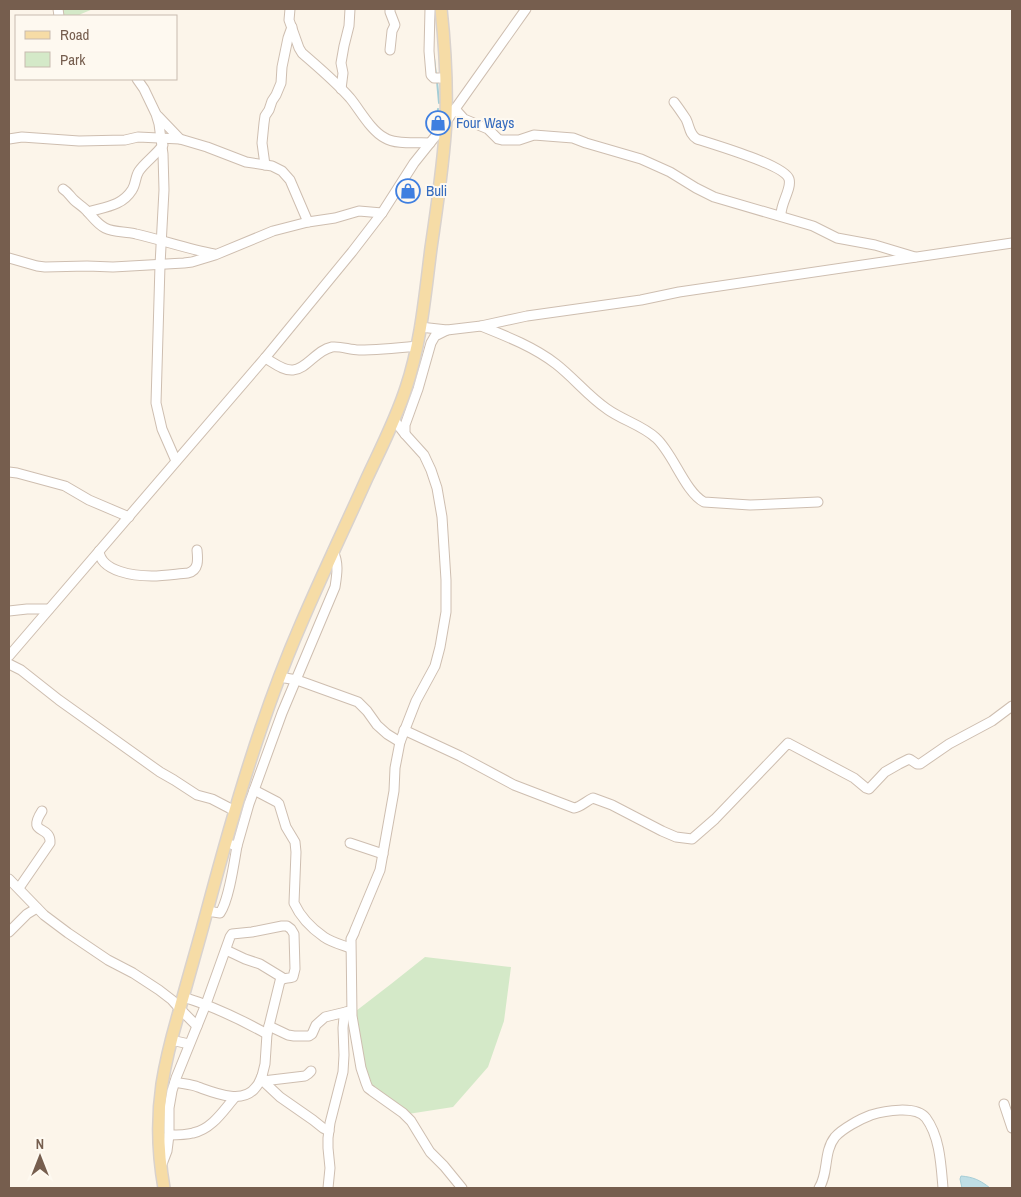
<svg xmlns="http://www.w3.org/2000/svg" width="1021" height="1197" viewBox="0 0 1021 1197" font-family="'Archivo Narrow',sans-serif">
<rect width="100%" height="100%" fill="#fcf5ea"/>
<g fill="#d4e9c8">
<polygon points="61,9 93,9 81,14 78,16 62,16"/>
<polygon points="425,957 511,967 504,1021 488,1067 453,1107 408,1114 368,1082 363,1058 356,1011 391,984"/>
</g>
<path fill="#bfdee5" stroke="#a5cdd6" d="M961,1176C973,1177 980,1180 990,1188H962L960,1179Z"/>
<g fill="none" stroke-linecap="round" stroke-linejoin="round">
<g stroke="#a5cdd6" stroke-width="2">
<polyline points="434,58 436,75"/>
<polyline points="437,81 439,103"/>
<polyline points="435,127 438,109"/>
</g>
<g stroke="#cebeb0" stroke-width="11">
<g id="minor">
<polyline points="58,9 59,16"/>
<path d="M290,9L289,20L299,48L302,53C318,67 335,81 350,98C360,110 371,131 385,138C396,145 418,142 430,143"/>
<polyline points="390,9 390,12 395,25 392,31 390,50"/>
<polyline points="430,9 429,51 431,75 434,78 446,78"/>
<polyline points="137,79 144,89 156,114 159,124 163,154 164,190 160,265 156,403 162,429 176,461"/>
<polyline points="341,89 343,73 341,63 344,46 349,26 350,9"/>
<path d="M674,102C678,107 682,113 686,119C690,127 689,134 697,139C712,144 785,165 789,179C792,189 780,204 781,216"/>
<polyline points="455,109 464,119 488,129 498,139 502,140 519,140 534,135 573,138 586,143 641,159 670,172 696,188 714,197 813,226 837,238 875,245 915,257"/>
<polyline points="158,116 180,139 207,147 246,162 272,166 282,171 290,180 308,222"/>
<polyline points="9,139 22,137 79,141 125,140 138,137 180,139"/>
<polyline points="265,165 262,143 264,123 265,116 269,110 272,101 276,95 281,83 282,67 288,38 292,27"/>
<path d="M63,189C68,192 70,196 74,200C77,203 82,206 86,210C92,216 97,224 105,228C115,233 125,231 136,234C162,240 188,249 214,254"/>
<path d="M88,212C105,207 122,206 132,190C136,184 135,177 139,171C145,162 156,155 163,145"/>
<polyline points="9,258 37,266 45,267 87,266 113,267 184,263 192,262 215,255 273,231 308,222 335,218 359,211 382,213"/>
<path d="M481,326C506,336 534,347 556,364C574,378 588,396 607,409C622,420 642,425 656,438C673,453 685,492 704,502L750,505L818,502"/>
<polyline points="420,327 447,330 481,326 527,316 641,300 679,292 1012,243"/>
<path d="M265,358C273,362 283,371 293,370C307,369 316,350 332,347C341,346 350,350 359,350C378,350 398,348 417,346"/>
<polyline points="394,420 405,434 424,455 431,470 437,488 442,517 446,580 446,612 440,647 435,666 416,701 400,742 395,768 394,791 380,870 355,930 354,933 351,939 352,1016 361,1068 366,1083 368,1088 372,1091 403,1113 411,1121 430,1152 444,1166 462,1188"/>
<polyline points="405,434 405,425 418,389 431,343 435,336 447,330"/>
<polyline points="9,472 17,473 65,486 89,500 129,517"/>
<path d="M99,551C101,572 135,576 152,576C164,576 176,574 188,573C199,570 198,560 197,550"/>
<polyline points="9,611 27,609 49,609"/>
<polyline points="9,656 265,358 352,252 382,213 414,163 438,133 526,9"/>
<polyline points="9,664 21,670 59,700 160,772 174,780 197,795 212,799 235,811"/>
<polyline points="279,677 297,680 358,702 367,711 377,725 387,734 400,742"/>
<path d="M404,730L460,756L514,785L574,808C581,807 586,801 593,798L612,805L662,831L676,837L692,839L715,819L788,743L854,778L866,788L869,789L885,772L899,764L909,759L911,760L917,764H920L949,744L992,721L1012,706"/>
<path d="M254,790L277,802L279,804L286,827L295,842L296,852L294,903C300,916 311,928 324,937C331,942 342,945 350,948"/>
<polyline points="350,843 383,854"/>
<path d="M237,846L249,804L282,713L335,587C337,574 339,563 333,551"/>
<polyline points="9,879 44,915 68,933 108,960 133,973 159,990 172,1000 180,1009 197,1026"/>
<path d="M19,888L50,843C51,824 26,836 42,811"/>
<path d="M207,911L220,913C229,900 234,863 237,846L233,845"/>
<polyline points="9,932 27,914 37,908"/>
<polyline points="226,950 245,959 260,964 283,978"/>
<path d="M183,997C213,1006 240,1019 267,1034"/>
<polyline points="269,1026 288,1035 294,1036 309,1036 312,1034 316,1025 325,1017 350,1011"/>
<polyline points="171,1040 189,1044"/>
<polyline points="263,1081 305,1076 308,1074 311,1071"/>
<path d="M175,1082C182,1084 191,1084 198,1087C215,1093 243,1105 256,1087C259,1084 260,1080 262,1076"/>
<polyline points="1004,1104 1012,1128"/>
<path d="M169,1135C177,1135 185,1135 193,1133C212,1129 223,1111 235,1097"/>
<path d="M162,1164L167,1151L169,1135V1108L172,1091L176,1078L206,1004L230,937L232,934L252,932L282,926H287L291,929L294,934L295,969L293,977C288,979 284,977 280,981L267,1034L265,1064L262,1076L263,1081L280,1097L313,1120L323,1128L329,1131"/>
<polyline points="328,1188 330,1168 328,1148 328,1138 330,1123 343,1072 344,1055 343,1028 344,1017 346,1012"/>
<path d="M819,1188C829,1173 823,1152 835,1137C842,1129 860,1119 871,1115C884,1111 916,1105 926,1118C940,1137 941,1165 943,1188"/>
</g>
</g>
<g stroke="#d9d2cd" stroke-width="14">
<path id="major" d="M164,1188C158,1154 157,1118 162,1084C166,1059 172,1036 179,1012C188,978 198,945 207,911C233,814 261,716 301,624C322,575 345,527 367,478C381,448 396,419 406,388C421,343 425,295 431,248C437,206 444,162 446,120C447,83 445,45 441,9"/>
</g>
<use href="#minor" stroke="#fff" stroke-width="9"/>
<use href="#major" stroke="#f6dca6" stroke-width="11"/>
</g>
<defs>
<g id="shop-ring" transform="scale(1.25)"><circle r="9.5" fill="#fef9f0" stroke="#3f7fe0" stroke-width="1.5"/><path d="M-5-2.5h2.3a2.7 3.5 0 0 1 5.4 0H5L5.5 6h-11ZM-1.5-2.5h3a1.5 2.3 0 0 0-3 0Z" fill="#3f7fe0"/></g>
</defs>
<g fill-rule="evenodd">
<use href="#shop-ring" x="438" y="123"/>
<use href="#shop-ring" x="408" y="191"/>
</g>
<g text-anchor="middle" stroke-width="4" stroke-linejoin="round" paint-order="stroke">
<g font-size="15" fill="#366cbe" stroke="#fef9f0" text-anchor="start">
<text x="456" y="128">Four Ways</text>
<text x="426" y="196">Buli</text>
</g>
</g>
<rect width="1021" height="1197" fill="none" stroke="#765e4e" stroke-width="20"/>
<rect x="15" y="15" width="162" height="65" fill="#fef9f0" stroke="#c8bbaf"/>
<rect x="25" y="31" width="25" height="8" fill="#f6dca6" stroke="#c8bbaf"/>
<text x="60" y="40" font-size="15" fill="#765e4e">Road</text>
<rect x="25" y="52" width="25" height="15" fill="#d4e9c8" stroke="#c8bbaf"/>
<text x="60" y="65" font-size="15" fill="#765e4e">Park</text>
<g transform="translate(40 1157)" stroke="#fef9f0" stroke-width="4" paint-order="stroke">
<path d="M0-4L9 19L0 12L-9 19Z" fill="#765e4e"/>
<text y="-8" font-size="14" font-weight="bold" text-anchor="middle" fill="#765e4e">N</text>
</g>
</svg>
